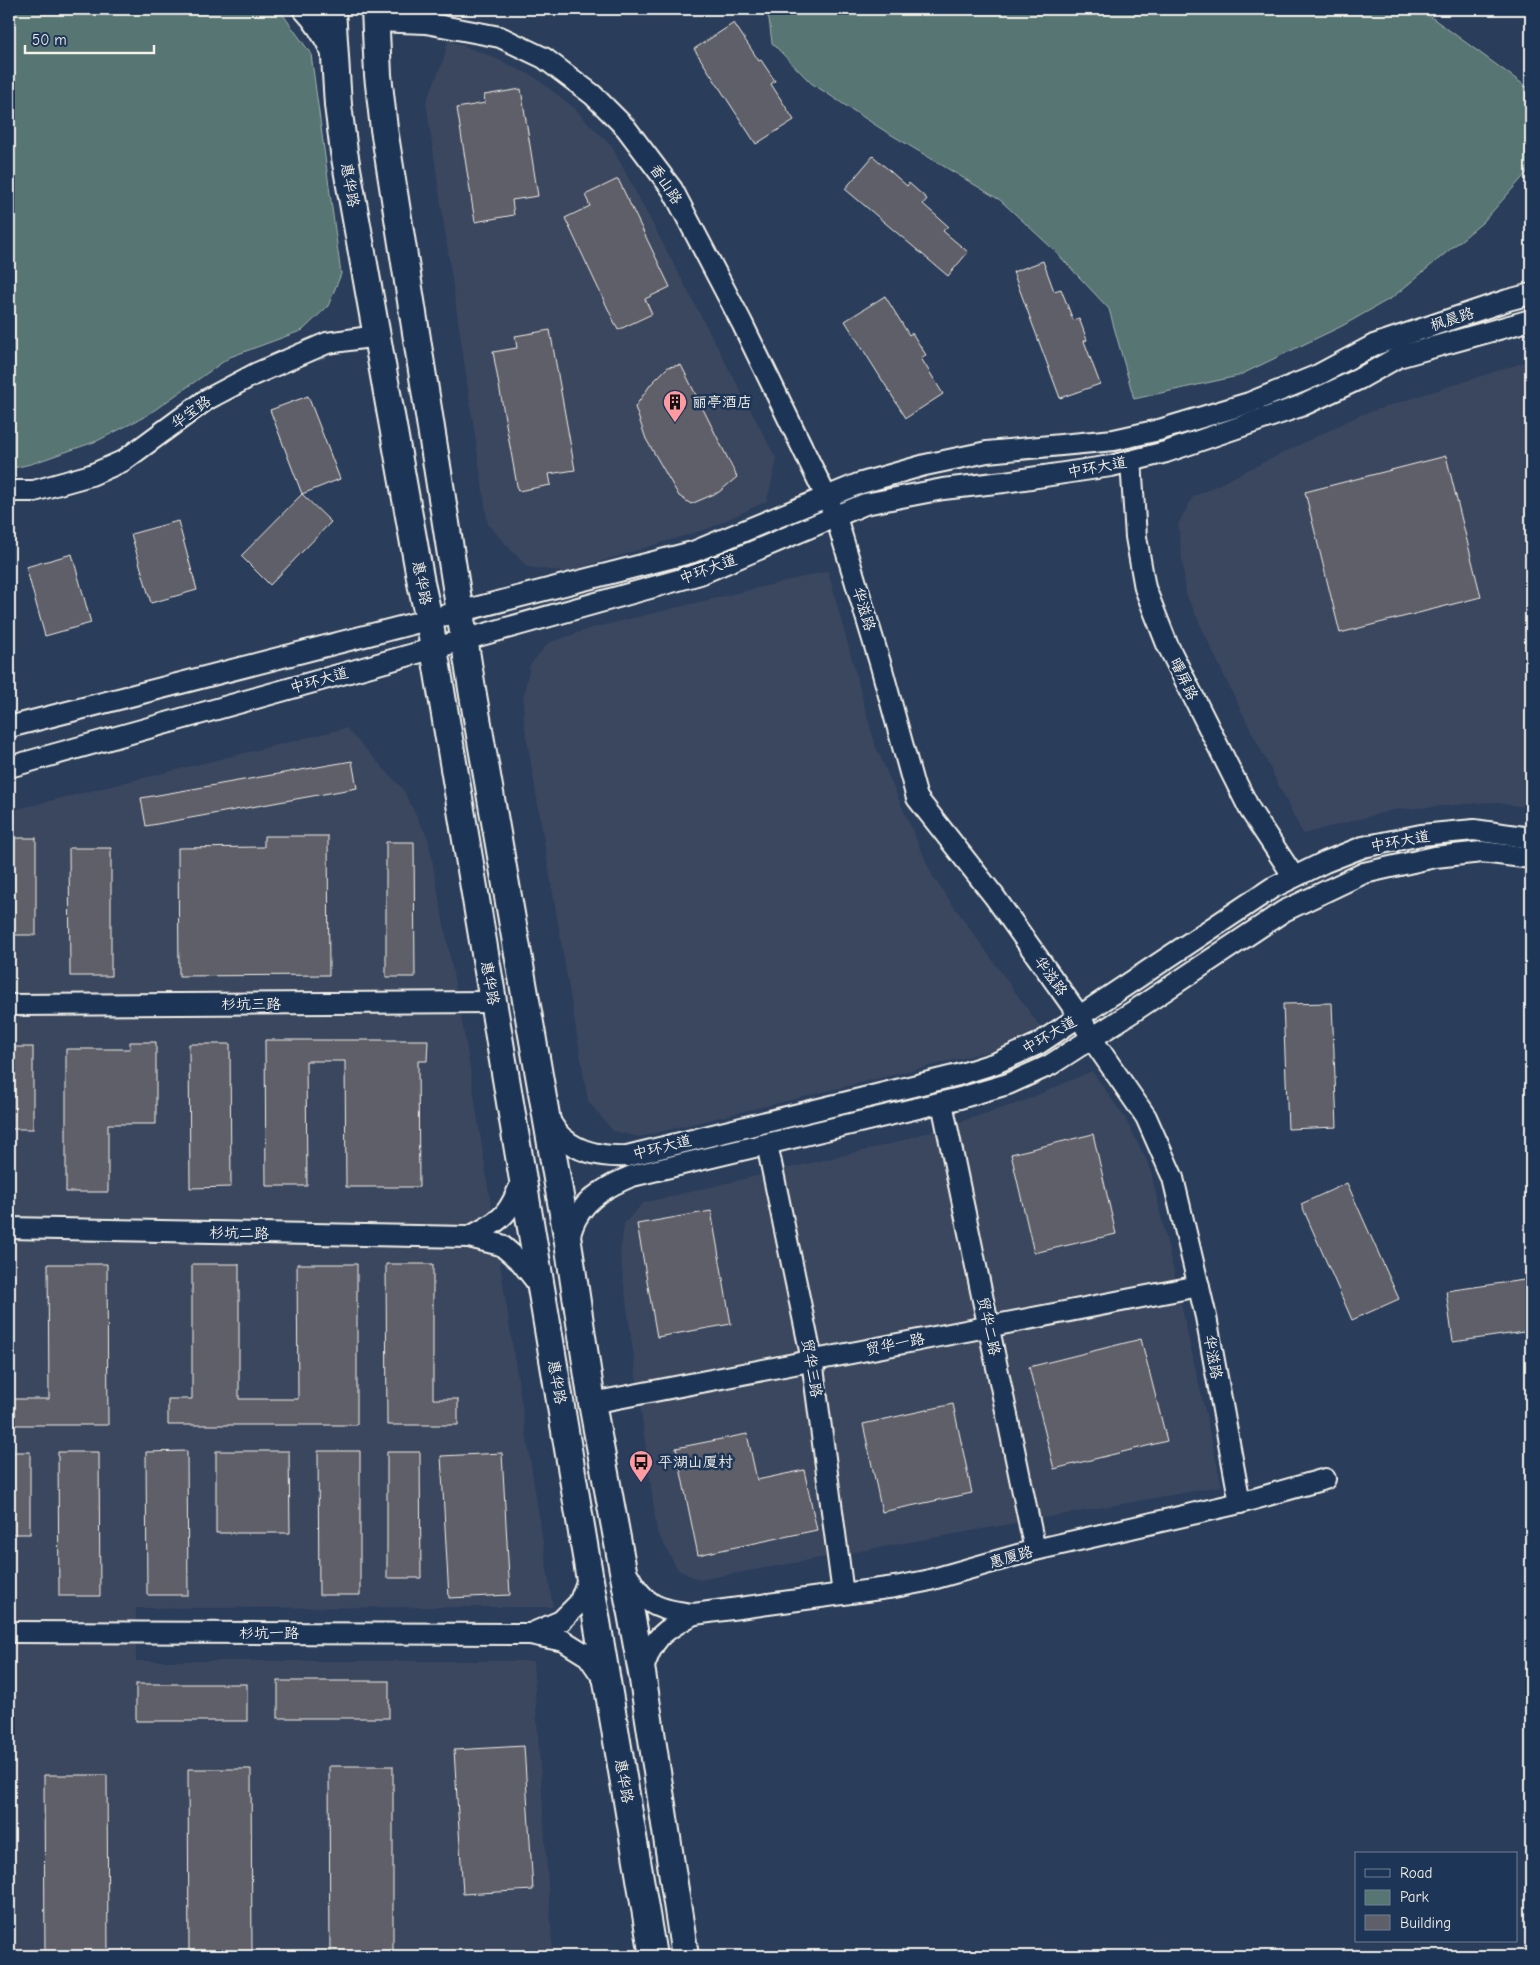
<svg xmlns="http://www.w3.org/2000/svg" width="1540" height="1965" viewBox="0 0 1540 1965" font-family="'Comic Neue','LXGW WenKai TC',sans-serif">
<rect width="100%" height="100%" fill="#2a3d5b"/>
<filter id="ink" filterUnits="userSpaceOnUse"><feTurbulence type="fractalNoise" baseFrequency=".02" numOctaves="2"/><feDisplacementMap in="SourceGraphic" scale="10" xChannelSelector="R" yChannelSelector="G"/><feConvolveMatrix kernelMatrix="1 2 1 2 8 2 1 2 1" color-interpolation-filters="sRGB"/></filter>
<g filter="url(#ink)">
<g fill="#3a475f">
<polygon points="448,40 488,55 533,76 573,107 612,147 777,460 767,501 710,528 566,572 527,567 488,525 426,102 443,61"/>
<polygon points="1531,360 1531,808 1492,802 1393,810 1303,834 1229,686 1186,594 1178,524 1193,497 1360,415"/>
<polygon points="828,571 875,745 933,877 1041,1028 999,1049 639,1137 613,1131 588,1101 524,722 523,698 530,665 548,643 592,628"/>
<polygon points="346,728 402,788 428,838 466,1043 553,1607 136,1608 136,1661 533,1661 553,1956 9,1956 9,811"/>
<polygon points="1092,1071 1125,1118 1150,1167 1222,1486 699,1580 678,1570 657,1532 620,1254 624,1224 643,1203 891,1144 1024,1101"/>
</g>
<g fill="#577573" stroke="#a6b3ae">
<polygon points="9,9 279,9 311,54 341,274 328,306 303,330 230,357 146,416 97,441 31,464 9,469"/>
<polygon points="764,9 1420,9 1531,90 1531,168 1483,222 1393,297 1342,326 1238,376 1134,399 1109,309 1053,249 1000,200 880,128 811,83 772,43 769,19"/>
</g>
<g fill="#5f5f69" stroke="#f4f1e8">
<polygon points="734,23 759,61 761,60 775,81 771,84 794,120 756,144 694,49"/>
<polygon points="521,89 538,196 512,200 514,215 475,222 457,108 485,103 484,95"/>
<polygon points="873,156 907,186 909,183 927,199 923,204 948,226 943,231 968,252 948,276 845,189"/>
<polygon points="618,179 670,287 645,299 652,314 618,330 565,218 590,206 585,195"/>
<polygon points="1043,261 1054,291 1061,289 1073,320 1079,318 1087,340 1084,341 1100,384 1060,398 1013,272"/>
<polygon points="885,296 909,335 912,333 926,355 921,358 943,394 906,418 845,321"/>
<polygon points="550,330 575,470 549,474 551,485 518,491 493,352 517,348 515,336"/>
<polygon points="681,365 737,477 719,492 691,504 679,496 646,439 635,407 651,384 668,367"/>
<polygon points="308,396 340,479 302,494 270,410"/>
<polygon points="1446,456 1481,597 1340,633 1305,492"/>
<polygon points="302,494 331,522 270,585 241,556"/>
<polygon points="178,521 197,590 151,603 131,534"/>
<polygon points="72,554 91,623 45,636 26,567"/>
<polygon points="352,761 357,788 146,826 141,798"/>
<polygon points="264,836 328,836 329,975 179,976 178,848 264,847"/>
<rect x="10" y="838" width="26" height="97"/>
<polygon points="386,842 414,842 415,977 386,977"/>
<polygon points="69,848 111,848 111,976 70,976"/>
<polygon points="1332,1003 1337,1127 1288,1129 1283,1004"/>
<polygon points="265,1040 428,1040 427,1061 418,1061 419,1187 346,1187 345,1061 306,1061 307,1186 266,1186"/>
<polygon points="130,1042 156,1042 156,1124 108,1124 108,1192 66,1192 66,1049 130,1049"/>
<polygon points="189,1044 230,1044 231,1187 190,1188"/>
<rect x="9" y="1047" width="24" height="82"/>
<polygon points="1093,1134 1116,1234 1034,1253 1011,1154"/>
<polygon points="1347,1183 1399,1299 1352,1320 1301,1204"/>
<polygon points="711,1211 731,1324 657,1337 637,1224"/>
<polygon points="48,1264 107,1264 108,1425 9,1425 9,1399 49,1399"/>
<polygon points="192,1264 239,1264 239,1399 298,1399 297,1264 357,1264 357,1425 168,1425 168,1399 192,1399"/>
<polygon points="386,1264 433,1264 433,1399 458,1399 458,1425 387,1425"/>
<polygon points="1531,1279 1531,1331 1453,1342 1446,1291"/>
<polygon points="1141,1339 1167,1441 1054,1469 1029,1367"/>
<polygon points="953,1404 972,1493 882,1512 863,1424"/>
<polygon points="747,1434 757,1480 804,1470 817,1530 698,1555 676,1448"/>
<polygon points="187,1451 188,1595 147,1595 146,1452"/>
<polygon points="216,1451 289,1451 290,1533 216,1533"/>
<polygon points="318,1451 360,1451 360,1595 319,1595"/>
<rect x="9" y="1452" width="21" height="82"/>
<polygon points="58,1452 99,1452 100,1596 59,1596"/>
<polygon points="387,1452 420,1452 421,1578 387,1578"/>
<polygon points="502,1453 510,1595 449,1598 441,1456"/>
<rect x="278" y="1681" width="111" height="37"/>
<rect x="136" y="1684" width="111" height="37"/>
<polygon points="524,1746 533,1890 463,1894 454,1750"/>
<polygon points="329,1766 393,1766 393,1956 330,1956"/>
<polygon points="188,1769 251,1769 252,1956 189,1956"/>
<polygon points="44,1775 107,1775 108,1956 45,1956"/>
</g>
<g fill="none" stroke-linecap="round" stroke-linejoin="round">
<g stroke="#f4f1e8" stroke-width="24">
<g id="minor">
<path d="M303,9C316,22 324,36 332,53"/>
<polyline points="375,21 426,23 500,37 544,58 593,95 626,128 672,189 742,323 836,517 881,666 917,798 994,896 1080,1017 1092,1039 1146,1117 1173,1178 1206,1317 1240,1503"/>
<polyline points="1131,461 1136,537 1145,588 1167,644 1250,810 1294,877"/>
<polyline points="9,491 34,491 91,475 123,461 206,400 255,374 327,343 377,336"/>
<polyline points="9,727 693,552 858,484 925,465 987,452 1114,440 1159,430 1249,403 1318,375 1374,345 1508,300 1531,294"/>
<polyline points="9,767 700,574 865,504 943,489 1004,482 1111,466 1166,452 1301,406 1359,379 1398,357 1531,320"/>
<polyline points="9,1005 493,1002"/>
<polyline points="942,1103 1035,1550"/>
<path d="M547,1117C552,1124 557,1134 564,1139C582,1154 604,1157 627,1156L958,1075L996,1063L1038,1044L1272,888L1325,862L1363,847L1421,835L1474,830L1531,838"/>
<polyline points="767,1144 812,1360 843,1594"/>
<polyline points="9,1228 469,1237 501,1245 521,1262 540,1286"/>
<path d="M469,1237C503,1220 509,1215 523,1178"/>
<path d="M568,1242C570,1235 572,1226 576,1219C587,1197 610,1185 632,1176L960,1098L1008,1084L1050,1065L1134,1011L1284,911L1364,873L1435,857L1482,852L1531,858"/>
<polyline points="592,1403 1199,1286"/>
<path d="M627,1573C644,1606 658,1610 694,1614L895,1587L926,1581L1035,1550L1240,1503L1325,1479"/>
<polyline points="9,1632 530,1634 564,1641 588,1656 606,1682"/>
<polyline points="530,1634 561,1621 579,1603 589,1577"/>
<path d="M642,1673C652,1637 663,1631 694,1614"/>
</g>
</g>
<g stroke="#f4f1e8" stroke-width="30">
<g id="major">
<polyline points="332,9 338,105 344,152 421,583 429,619 653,1956"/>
<polyline points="375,9 378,75 384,129 473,695 568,1242 592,1403 642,1673 685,1956"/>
</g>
</g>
<use href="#minor" stroke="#1d3557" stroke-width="20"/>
<use href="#major" stroke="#1d3557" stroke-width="26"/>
</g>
</g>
<defs>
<g id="building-pin" transform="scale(1.25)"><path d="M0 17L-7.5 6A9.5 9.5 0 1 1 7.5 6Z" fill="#ff9aa2" stroke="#1d3557"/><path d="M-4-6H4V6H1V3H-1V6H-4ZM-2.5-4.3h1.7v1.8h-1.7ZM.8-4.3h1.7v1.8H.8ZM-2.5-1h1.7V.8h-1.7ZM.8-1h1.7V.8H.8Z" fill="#111"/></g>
<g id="bus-pin" transform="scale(1.25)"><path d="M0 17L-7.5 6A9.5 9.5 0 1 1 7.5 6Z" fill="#ff9aa2" stroke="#1d3557"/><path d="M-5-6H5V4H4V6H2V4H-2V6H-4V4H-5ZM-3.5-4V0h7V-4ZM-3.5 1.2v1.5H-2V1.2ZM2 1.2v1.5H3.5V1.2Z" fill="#111"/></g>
</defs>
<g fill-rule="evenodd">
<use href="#building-pin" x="675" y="402"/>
<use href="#bus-pin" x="641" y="1462"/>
</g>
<g text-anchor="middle" stroke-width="5" stroke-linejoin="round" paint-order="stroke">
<g font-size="15" fill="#f4f1e8" stroke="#1d3557">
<text transform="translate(666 184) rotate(56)" y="5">香山路</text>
<text transform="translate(350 185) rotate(80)" y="5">惠华路</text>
<text transform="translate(1452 319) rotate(-18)" y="5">枫晨路</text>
<text transform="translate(191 412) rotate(-36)" y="5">华宝路</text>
<text transform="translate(1097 467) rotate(-10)" y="5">中环大道</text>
<text transform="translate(708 569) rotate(-20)" y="5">中环大道</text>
<text transform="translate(422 583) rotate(79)" y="5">惠华路</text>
<text transform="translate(864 609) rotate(73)" y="5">华滋路</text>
<text transform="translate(1184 679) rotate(64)" y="5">曙屏路</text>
<text transform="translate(319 680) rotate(-16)" y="5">中环大道</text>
<text transform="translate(1400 841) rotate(-10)" y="5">中环大道</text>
<text transform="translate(1051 976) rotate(54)" y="5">华滋路</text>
<text transform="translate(490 983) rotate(80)" y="5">惠华路</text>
<text x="251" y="1009">杉坑三路</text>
<text transform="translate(1049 1035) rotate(-30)" y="5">中环大道</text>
<text transform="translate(662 1147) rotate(-14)" y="5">中环大道</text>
<text transform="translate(239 1233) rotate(1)" y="5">杉坑二路</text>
<text transform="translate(989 1326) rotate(78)" y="5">贸华二路</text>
<text transform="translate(895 1344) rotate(-11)" y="5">贸华一路</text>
<text transform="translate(1213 1357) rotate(80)" y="5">华滋路</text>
<text transform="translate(812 1368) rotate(81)" y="5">贸华三路</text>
<text transform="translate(557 1382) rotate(80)" y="5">惠华路</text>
<text transform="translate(1011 1557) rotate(-16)" y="5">惠厦路</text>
<text x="269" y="1638">杉坑一路</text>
<text transform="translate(624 1781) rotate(80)" y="5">惠华路</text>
</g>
<g font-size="15" fill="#f4f1e8" stroke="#1d3557" text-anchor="start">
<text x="692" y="407">丽亭酒店</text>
<text x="658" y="1467">平湖山厦村</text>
</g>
</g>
<rect width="1540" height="1965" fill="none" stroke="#1d3557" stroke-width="30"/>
<rect x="15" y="15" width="1510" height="1935" fill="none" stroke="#f4f1e8" stroke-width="2" filter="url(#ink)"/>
<rect x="1355" y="1852" width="162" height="90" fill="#1d3557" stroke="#738091"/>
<rect x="1365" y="1869" width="25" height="8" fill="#1d3557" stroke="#738091"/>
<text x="1400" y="1878" font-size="15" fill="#f4f1e8">Road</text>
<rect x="1365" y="1890" width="25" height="15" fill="#577573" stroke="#738091"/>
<text x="1400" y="1902" font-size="15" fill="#f4f1e8">Park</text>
<rect x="1365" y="1915" width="25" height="15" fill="#5f5f69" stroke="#738091"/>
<text x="1400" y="1928" font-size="15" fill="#f4f1e8">Building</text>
<path d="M25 45v8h129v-8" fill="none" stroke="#f4f1e8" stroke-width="2.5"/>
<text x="32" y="45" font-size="15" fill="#f4f1e8" stroke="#1d3557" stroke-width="4" paint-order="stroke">50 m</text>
</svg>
